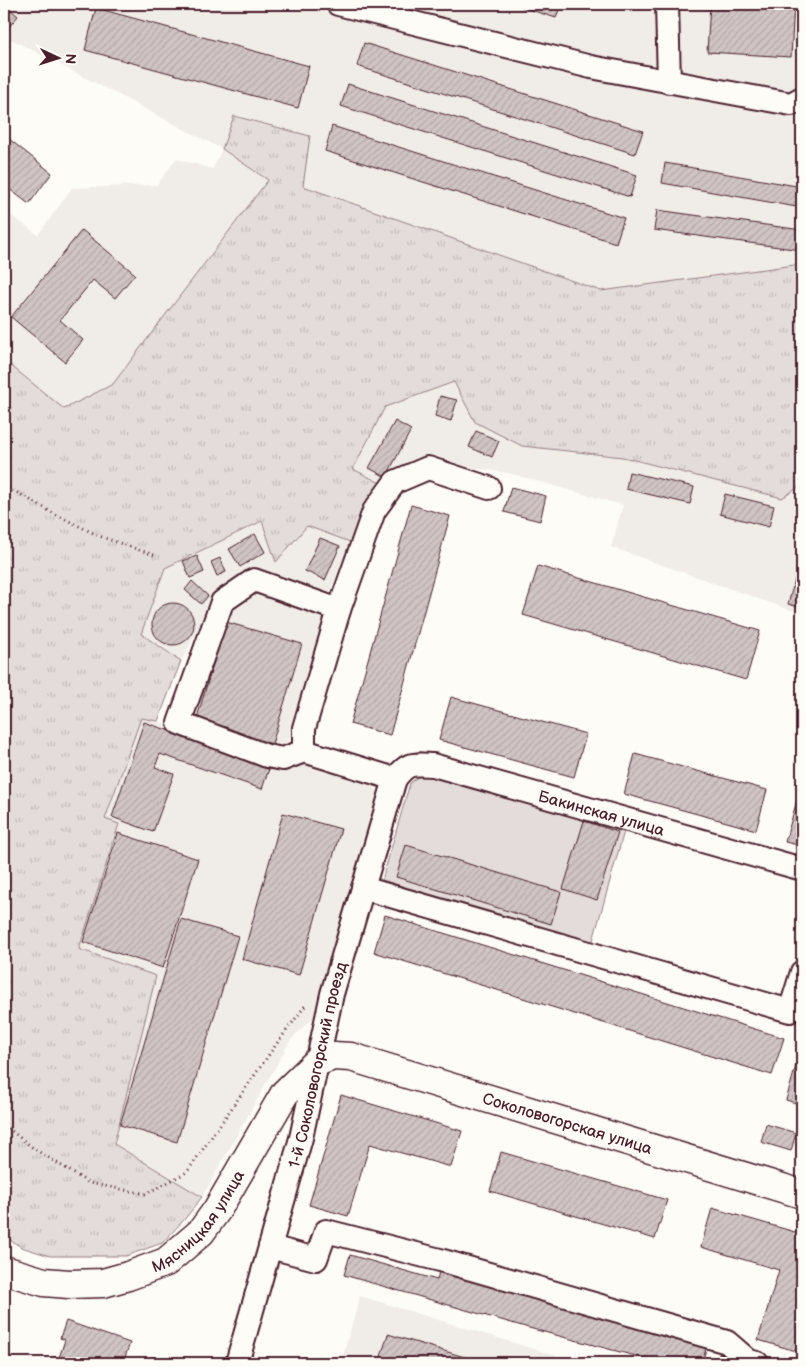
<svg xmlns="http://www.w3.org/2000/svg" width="806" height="1367" viewBox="0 0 806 1367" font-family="'Balsamiq Sans',sans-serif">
<defs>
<pattern id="grass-tufts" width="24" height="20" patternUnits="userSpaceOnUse" patternTransform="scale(1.25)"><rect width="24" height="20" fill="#e3dcda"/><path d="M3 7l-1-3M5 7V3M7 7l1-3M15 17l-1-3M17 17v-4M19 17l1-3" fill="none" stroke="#c4bcbb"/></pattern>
<pattern id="building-hatch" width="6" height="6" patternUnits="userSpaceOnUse" patternTransform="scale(1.25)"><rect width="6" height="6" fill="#d0c5c4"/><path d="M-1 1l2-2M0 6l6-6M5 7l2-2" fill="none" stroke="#b4a9a9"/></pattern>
</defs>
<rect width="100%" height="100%" fill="#fdfcf7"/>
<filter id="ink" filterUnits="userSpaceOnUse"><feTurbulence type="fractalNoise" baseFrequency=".02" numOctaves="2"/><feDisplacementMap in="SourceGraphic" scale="10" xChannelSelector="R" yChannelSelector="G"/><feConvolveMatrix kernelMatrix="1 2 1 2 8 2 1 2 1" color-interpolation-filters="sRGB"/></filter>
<g filter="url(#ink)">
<g fill="#f0ece8">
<polygon points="4,4 268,4 329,12 350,18 354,4 802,4 802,264 601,291 302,186 222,149 268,180 113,384 64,410 4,360 4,210 38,235 72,188 157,185 176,159 213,169 222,149 11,39 4,47"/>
<polygon points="454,382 475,422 522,446 623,457 782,498 802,485 802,614 611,547 623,505 508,473 426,461 386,486 352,469 385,407"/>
<polygon points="263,521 277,561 307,526 350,542 331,591 320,594 253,573 215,598 181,661 141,634 165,568"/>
<polygon points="259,591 320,617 326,625 286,748 268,750 186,722 226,605"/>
<polygon points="141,717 158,721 266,761 307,761 373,783 378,794 319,1009 313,1019 304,1026 290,1041 202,1197 114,1144 156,976 79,949 119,825 105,819"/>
<polygon points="360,1296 580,1363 341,1363"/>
</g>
<polygon fill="url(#grass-tufts)" stroke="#967e82" points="234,116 310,136 303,186 601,291 802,264 802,485 782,498 623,457 522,446 475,422 454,382 385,407 353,469 386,486 350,542 307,526 276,562 262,521 165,568 141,634 181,661 158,721 141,718 105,819 119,824 79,949 156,976 114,1144 202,1197 184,1220 162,1243 126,1256 50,1256 21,1247 4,1236 4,360 64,409 113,384 268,180 222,149"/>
<polygon fill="#e3dcda" stroke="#967e82" points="433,773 625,828 592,944 382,880 410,783 419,776"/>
<g fill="url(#building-hatch)" stroke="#4a1f2b">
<polygon points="4,4 18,16 4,33"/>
<polygon points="512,4 561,4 556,18"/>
<polygon points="710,4 794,4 791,57 707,52"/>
<polygon points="96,8 309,66 298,108 85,50"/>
<polygon points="364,43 643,131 635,154 357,66"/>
<polygon points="348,84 637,175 630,197 341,106"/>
<polygon points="332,126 624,218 616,243 325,151"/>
<polygon points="4,135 52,173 29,204 4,185"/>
<polygon points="665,163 802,187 802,208 662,183"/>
<polygon points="657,210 802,230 801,250 654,230"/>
<polygon points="82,230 135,274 115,298 93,280 60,320 83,340 65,362 11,317"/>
<polygon points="440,396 457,400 451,421 435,416"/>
<polygon points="395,421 411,430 386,477 369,468"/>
<polygon points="476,431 499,441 492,457 469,447"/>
<polygon points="629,472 694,487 690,504 626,489"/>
<polygon points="511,487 546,496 540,521 504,512"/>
<polygon points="725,494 774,506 769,527 720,514"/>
<polygon points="411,505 450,516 390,735 350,724"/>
<polygon points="255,534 265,552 240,567 229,549"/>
<polygon points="320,538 340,546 325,580 305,571"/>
<polygon points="802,555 802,608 788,604"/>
<polygon points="197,556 204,572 190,578 183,561"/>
<polygon points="220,558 226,572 217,576 211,562"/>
<polygon points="538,566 760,631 746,680 523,615"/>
<polygon points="192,581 208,596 201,604 185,590"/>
<circle cx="173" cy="624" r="21"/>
<polygon points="226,622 302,644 272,744 196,721"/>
<polygon points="451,697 586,734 574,777 439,740"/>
<polygon points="144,722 270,766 262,789 160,754 155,767 174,774 153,832 112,817"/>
<polygon points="635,754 767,790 756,830 624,794"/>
<polygon points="802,783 802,846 785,842"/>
<polygon points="283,813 341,829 299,975 242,959"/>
<polygon points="584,821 618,832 597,900 563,889"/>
<polygon points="118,833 198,859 163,968 83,942"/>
<polygon points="406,845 561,892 551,924 396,877"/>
<polygon points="385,915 784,1038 772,1075 374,952"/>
<polygon points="181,919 238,936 177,1142 120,1125"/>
<polygon points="802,1045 802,1105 786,1100"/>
<polygon points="341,1095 462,1131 451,1167 370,1144 348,1216 309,1205"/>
<polygon points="766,1124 796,1133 791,1151 761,1142"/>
<polygon points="501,1152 667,1200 655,1239 490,1191"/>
<polygon points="712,1208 802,1234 802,1331 796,1351 758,1340 779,1270 701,1247"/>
<polygon points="350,1255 437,1280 439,1271 708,1342 702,1363 662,1363 529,1328 344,1275"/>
<polygon points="66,1321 130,1343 123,1363 51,1363 53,1357 59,1358 65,1340 60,1338"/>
<polygon points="388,1334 471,1359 470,1363 379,1363"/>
<polygon points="719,1354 735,1360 734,1363 716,1363"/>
</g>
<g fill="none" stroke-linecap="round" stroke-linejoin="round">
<g stroke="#4a1f2b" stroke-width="26">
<g id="minor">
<polyline points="338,4 591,67 791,104 802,98"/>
<polyline points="667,4 669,82"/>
<polyline points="304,751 283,759 267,756 179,723 222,602 254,580 339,610"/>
<polyline points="395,779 304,751 304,728 339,610 374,511 395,482 428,468 489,488"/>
<polyline points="363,888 790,1011 802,972"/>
<polyline points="270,1247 316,1259 326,1231 440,1260 727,1342 749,1361 757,1363"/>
<path id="s1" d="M237,1363L301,1138L332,994L395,779C408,762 412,764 433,765L802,869"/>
</g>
</g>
<g stroke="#4a1f2b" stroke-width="31">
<g id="major">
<path id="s2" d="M4,1270L44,1282L69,1284L103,1283L128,1276L166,1262L201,1232L217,1210L285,1093L317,1062L333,1056L351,1057L802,1194"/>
</g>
</g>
<g stroke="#4a1f2b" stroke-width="3" stroke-dasharray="1 4" stroke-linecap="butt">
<polyline points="4,485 53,513 99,536 157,556"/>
<polyline points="4,1125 33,1148 89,1183 146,1194 187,1172 275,1046 305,1006"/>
</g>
<use href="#minor" stroke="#fdfcf7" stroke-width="22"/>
<use href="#major" stroke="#fdfcf7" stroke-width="28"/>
</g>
</g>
<g text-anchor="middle" stroke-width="4" stroke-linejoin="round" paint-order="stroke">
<g font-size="16" fill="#4a1f2b" stroke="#fdfcf7">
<text dy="6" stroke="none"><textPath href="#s1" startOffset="824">Бакинская улица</textPath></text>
<text dy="6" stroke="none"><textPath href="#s1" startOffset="309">1-й Соколовогорский проезд</textPath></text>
<text dy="6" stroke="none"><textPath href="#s2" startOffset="682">Соколовогорская улица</textPath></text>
<text dy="6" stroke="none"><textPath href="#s2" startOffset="219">Мясницкая улица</textPath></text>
</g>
</g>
<rect width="806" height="1367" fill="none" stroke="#fdfcf7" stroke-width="20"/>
<rect x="10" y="10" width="786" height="1347" fill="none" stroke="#4a1f2b" stroke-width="2" filter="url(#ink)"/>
<g transform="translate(58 58) rotate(94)" stroke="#fdfcf7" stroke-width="4" paint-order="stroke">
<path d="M0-4L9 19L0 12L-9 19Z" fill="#4a1f2b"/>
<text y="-8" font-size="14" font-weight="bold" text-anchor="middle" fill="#4a1f2b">N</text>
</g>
</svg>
